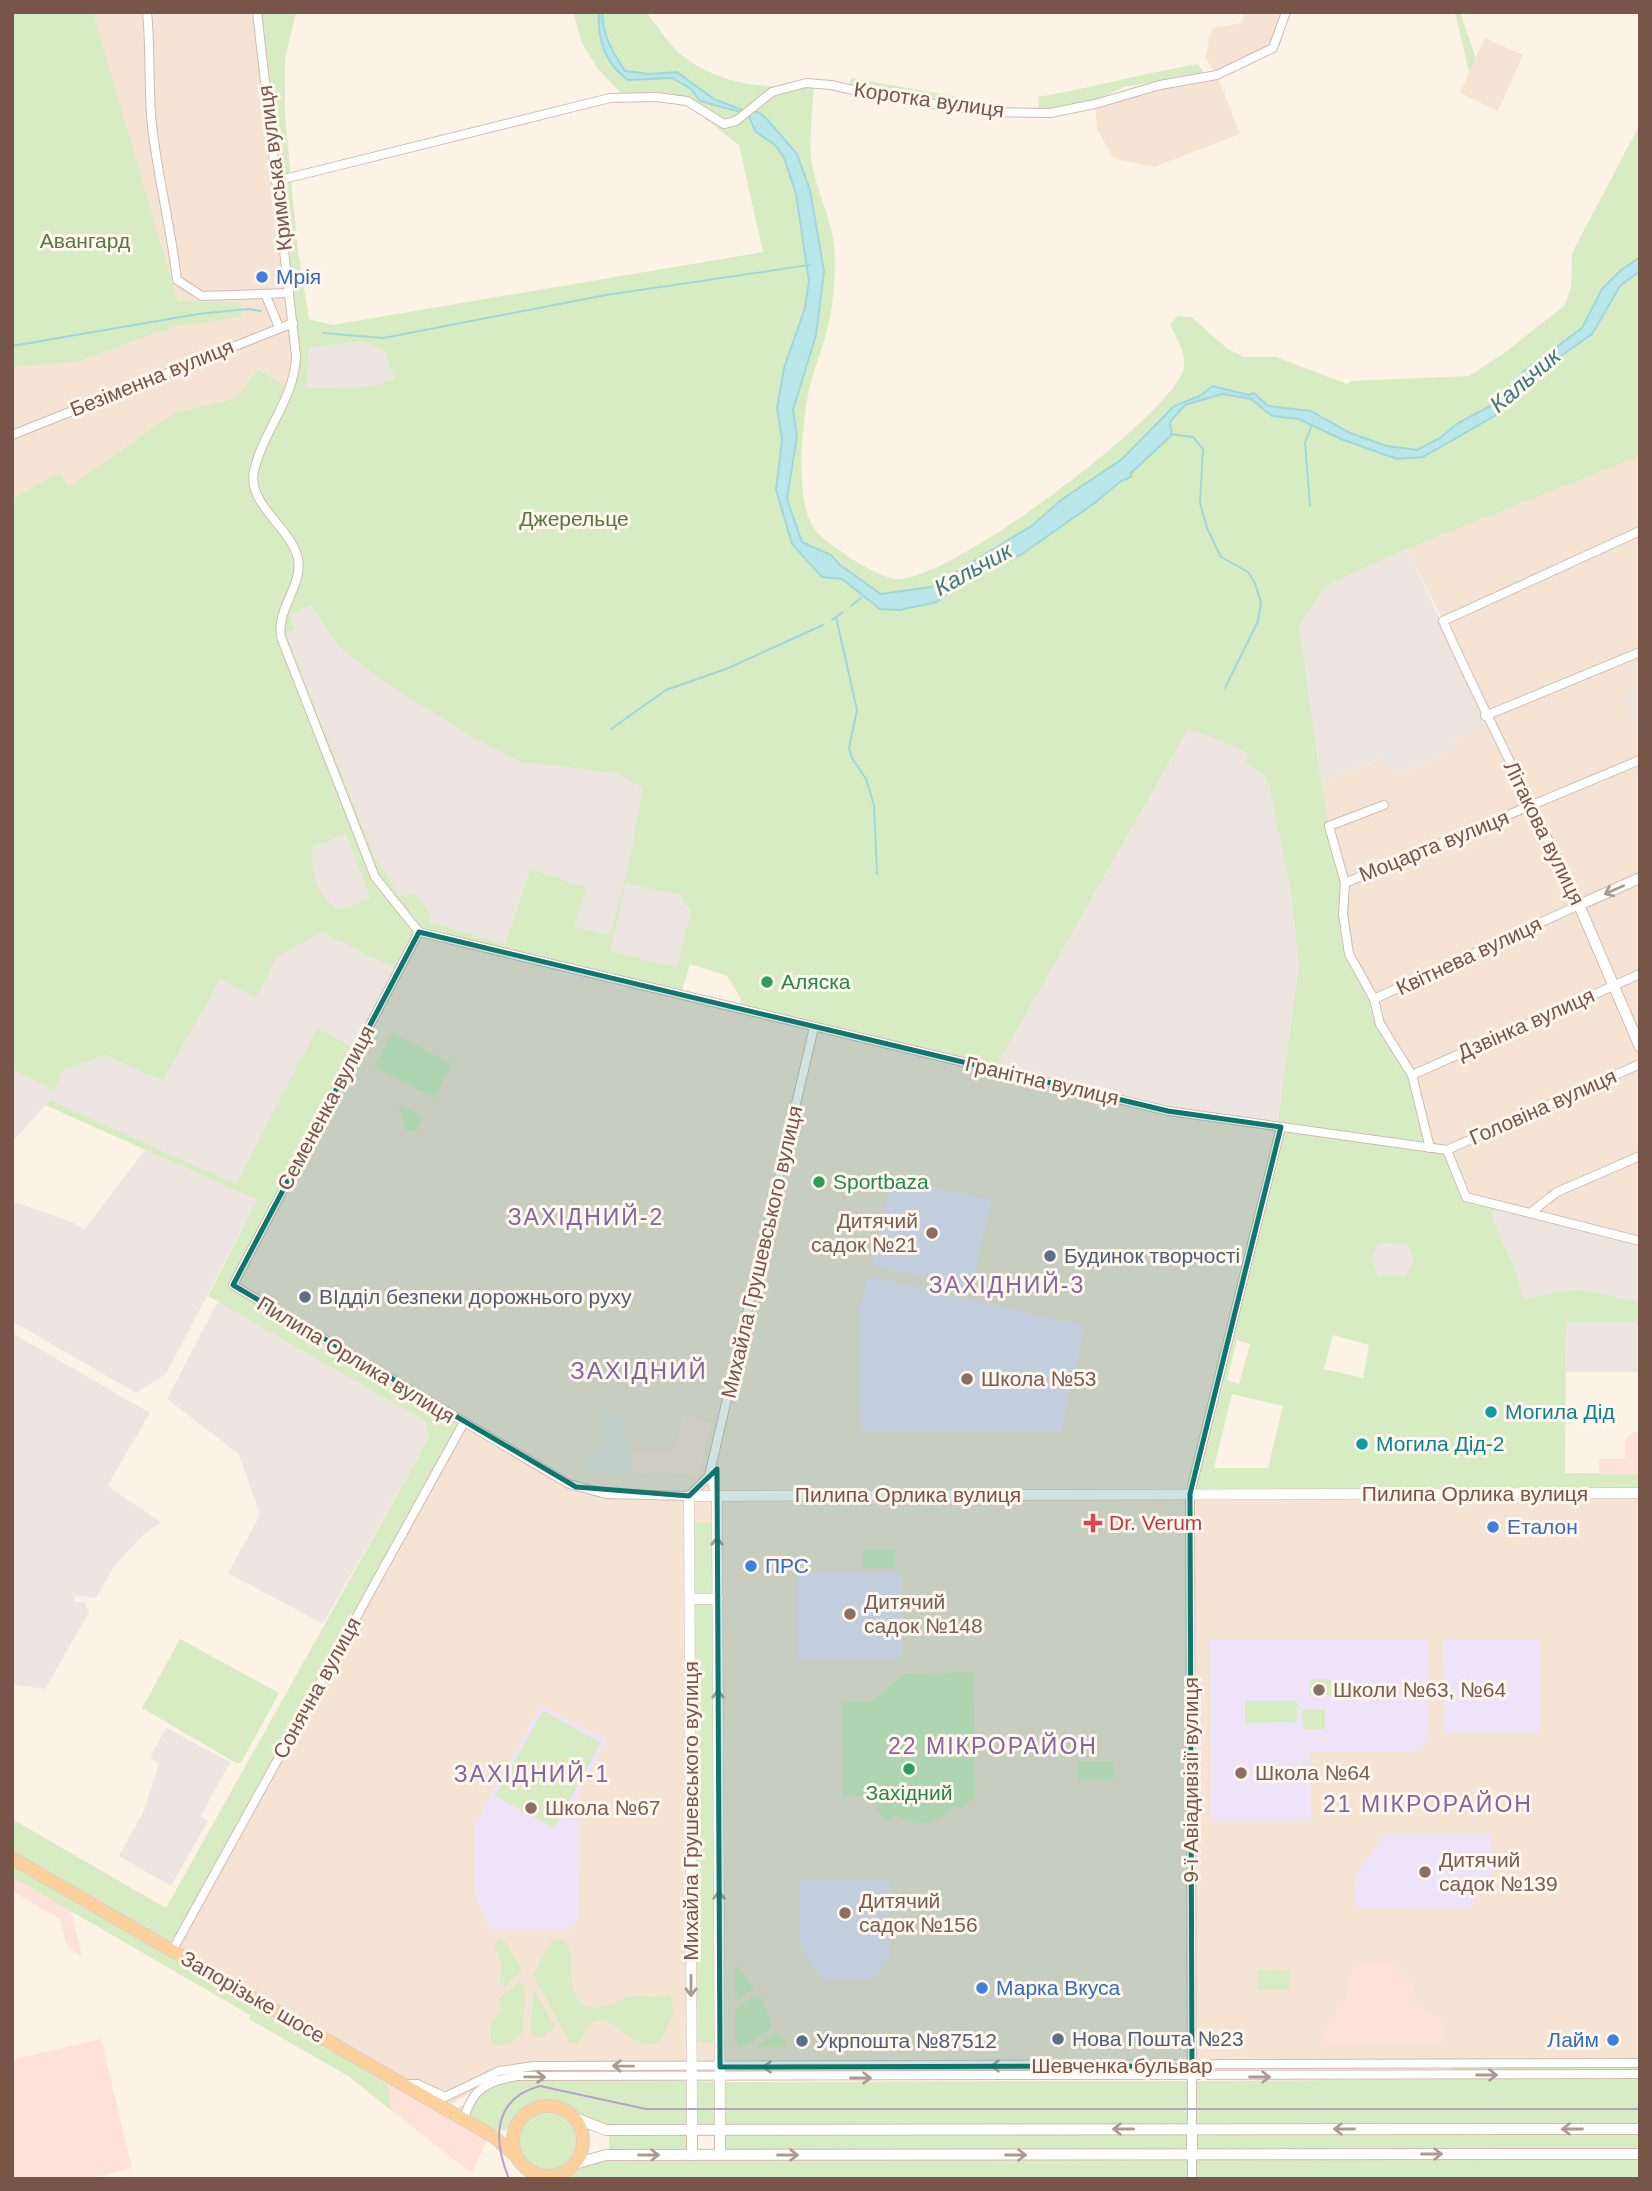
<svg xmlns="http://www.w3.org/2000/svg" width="1652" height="2191" viewBox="0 0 1652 2191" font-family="Helvetica,sans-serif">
<rect width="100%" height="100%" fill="#fdf2e6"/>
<g fill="#f5e3d4">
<polygon points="93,12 257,12 296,348 289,388 258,369 236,398 174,413 70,486 12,499 12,368 80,361 173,327 240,317 239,302 178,302"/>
<polygon points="1244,12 1286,12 1273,48 1217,75 1240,134 1154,167 1114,159 1097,129 1095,104 1216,75 1205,57 1212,28 1242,23"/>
<polygon points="1485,38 1523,55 1498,111 1460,93"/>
<polygon points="1640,456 1640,1237 1469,1194 1430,1148 1349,954 1334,849 1321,782 1382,758 1394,776 1457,747 1443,621 1407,549"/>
<polygon points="420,935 492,950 592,978 1168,1114 1277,1130 1187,1491 687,1493 606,1491 577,1485 237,1284"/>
<polygon points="464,1428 568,1487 605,1497 1640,1497 1640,2059 581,2062 509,2072 449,2105 177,1949"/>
</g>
<g fill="#fee1d9">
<polygon points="683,1415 712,1422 699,1475 631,1474 631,1452 674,1452"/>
<polygon points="1634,1432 1640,1433 1640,1474 1599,1473 1599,1459 1625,1459 1625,1439"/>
<polygon points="12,1877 71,1911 82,1957 67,1946 60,1919 12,1891"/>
<polygon points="1354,1964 1391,1964 1415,1987 1408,1999 1441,2020 1441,2044 1324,2045 1324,2030 1345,1999"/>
<polygon points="101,2039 132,2168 88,2179 12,2179 12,2060"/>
<polygon points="387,2081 487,2139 474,2169 469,2171 391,2110"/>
</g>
<g fill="#ede5e0">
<polygon points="364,341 385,350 395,379 366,387 306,388 309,348"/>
<polygon points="1407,549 1489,723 1455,738 1458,747 1393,776 1381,758 1321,782 1299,625 1327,585"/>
<polygon points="311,605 338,646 521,762 617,773 642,788 630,859 610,937 573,926 529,870 505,944 429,922 400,896 375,857 286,633 296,628 290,615"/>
<polygon points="1640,689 1640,734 1623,696"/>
<polygon points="1190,727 1248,753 1245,763 1263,774 1269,786 1291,892 1299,965 1278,1121 1169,1106 997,1065"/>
<polygon points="346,834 370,898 338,910 322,898 310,866 313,847"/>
<polygon points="626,882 679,895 691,911 678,967 610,951"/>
<polygon points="322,931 396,970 355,1048 317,1029 236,1184 50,1100 12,1142 12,1069 54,1090 63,1070 105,1055 163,1081 220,978 256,996 277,957"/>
<polygon points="145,1150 257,1200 166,1374 136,1393 12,1321 12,1201 74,1223 84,1230"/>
<polygon points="1496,1209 1640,1245 1640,1302 1577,1289 1524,1300 1513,1265 1491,1215"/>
<polygon points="1380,1242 1407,1244 1414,1261 1405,1277 1378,1275 1371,1258"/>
<polygon points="218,1301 425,1421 430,1436 323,1624 228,1573 260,1515 239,1454 167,1399"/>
<rect x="1566" y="1321" width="74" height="51"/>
<polygon points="12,1333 150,1413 107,1486 161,1522 143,1535 115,1565 96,1598 75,1595 74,1601 85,1603 89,1612 45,1689 12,1684"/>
<polygon points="605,1411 629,1416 624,1437 632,1441 631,1474 584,1473 590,1447 597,1448"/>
<polygon points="166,1728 230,1762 201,1816 208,1821 171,1886 119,1856 145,1809 159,1763 150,1758"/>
</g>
<g fill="#efe3fa">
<polygon points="892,1178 992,1200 971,1288 872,1265"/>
<polygon points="868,1276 1085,1326 1061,1432 861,1432 860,1310"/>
<rect x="798" y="1572" width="104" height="87"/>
<polygon points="1210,1640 1428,1640 1428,1739 1419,1752 1310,1752 1311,1822 1211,1822"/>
<polygon points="1443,1640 1540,1640 1540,1733 1444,1733"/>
<polygon points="541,1705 607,1741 578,1792 579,1917 570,1929 490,1930 475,1895 475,1824"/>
<polygon points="1384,1834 1491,1834 1492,1873 1469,1909 1356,1908 1355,1878"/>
<polygon points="800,1880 890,1880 890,1957 873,1980 822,1981 800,1945"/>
</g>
<g fill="#d8ecc3" fill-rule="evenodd">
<polygon points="12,12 93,12 178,302 240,302 241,317 173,327 80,361 12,368"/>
<path d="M257,12H296L285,59V115L298,252L309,319L332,325L763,252L739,145L689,106L626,98L597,68L582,43L573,12H646C658,26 670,47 685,58C725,86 767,90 814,83C813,107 809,133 811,157C814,187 831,215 834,245C836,268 834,295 830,318C825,343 815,365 809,390C802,423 793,508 818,533C833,548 875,576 895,579C944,586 1163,421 1182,373C1189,356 1177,340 1170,324L1178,316L1191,317L1228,349L1244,357H1276L1347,384L1351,381L1469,376L1504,353L1564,306L1571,288L1572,253L1640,124V456L1407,549L1327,585L1299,625L1321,782L1334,849L1345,883L1346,943L1374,999L1380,1024L1412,1075L1430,1148L1168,1111L419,932L396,970L322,932L277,957L256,997L220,979L163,1081L105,1055L63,1070L54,1091L12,1069V499L59,473L70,486L174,413L236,398L258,369L289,388L295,372ZM364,341L385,351L395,379L366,387L306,388L309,348ZM311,605L338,646L390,686L473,737L521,762L617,773L642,788L630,859L610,936L574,926L586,888L530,869L505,944L429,922L431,914L414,894L400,896L375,857L286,633L296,629L290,615ZM1189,728L1248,753L1245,763L1263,774L1269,786L1291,892L1299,965L1278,1121L1169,1106L997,1065ZM346,834L370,898L338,910C317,894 309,873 313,847ZM626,883L679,895L691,911L677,967L610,951ZM690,964L727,976L741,999L739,1005L682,991Z"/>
<polygon points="1455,12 1460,12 1476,58 1469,72"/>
<path d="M1198,64L1205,74L1124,87L1089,103L1063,109L1039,110L1038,97C1092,88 1144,73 1198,64Z"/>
<polygon points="852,78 1003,105 1001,113 847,89"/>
<polygon points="317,1028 355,1048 229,1287 459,1425 171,1945 12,1853 12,1819 166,1908 430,1436 425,1421 208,1296 257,1200 45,1105 50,1100 236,1184"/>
<polygon points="392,1032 452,1064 434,1098 374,1067"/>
<polygon points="398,1103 424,1117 416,1132 405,1130"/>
<path d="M1284,1131L1444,1153L1463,1201L1496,1209L1491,1215L1513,1265L1524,1299L1577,1289L1640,1302V1321H1566L1565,1473L1640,1474V1489L1194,1490ZM1380,1243L1407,1245L1414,1261L1405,1276L1378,1275L1371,1258ZM1333,1335L1369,1345L1363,1378L1324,1369ZM1237,1340L1250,1344L1239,1384L1227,1380ZM1232,1394L1283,1406L1268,1468H1214Z"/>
<polygon points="692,1523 714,1523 714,1595 693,1595"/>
<rect x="863" y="1550" width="32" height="18"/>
<polygon points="693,1602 715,1602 716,2042 694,2042"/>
<polygon points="180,1639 279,1693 241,1763 236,1763 142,1708"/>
<path d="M974,1672L975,1797L962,1808H952C936,1826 915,1828 896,1815L887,1822L873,1804L872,1796H843L842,1702H871L905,1674Z"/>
<rect x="1310" y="1679" width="21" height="16"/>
<polygon points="1245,1701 1297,1701 1297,1722 1245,1723"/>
<polygon points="543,1710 601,1743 554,1828 495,1796"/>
<polygon points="1302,1710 1325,1710 1325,1729 1303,1729"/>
<rect x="1078" y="1762" width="35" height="18"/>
<polygon points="12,1864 387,2081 391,2110 348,2076 249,2019 250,2015 12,1877"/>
<polygon points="499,1939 506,1942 522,1971 505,1986 500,1984 501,1963 494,1945"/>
<path d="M561,1939C580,1950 562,1987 583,2006L599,2008L627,1997L671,1996L674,2015L660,2041C636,2051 624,2028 604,2020C585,2021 586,2033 577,2044L569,2041L533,1975L551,1942Z"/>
<polygon points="738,1966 754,1988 738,2001 735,1998 735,1969"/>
<polygon points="1289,1969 1290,1990 1258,1990 1258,1970"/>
<path d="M518,1983L525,1986L523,2031C516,2040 503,2049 492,2043C489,2029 491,2020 501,2012L499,1998Z"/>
<polygon points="533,1989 555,2026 542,2038 531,2035"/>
<polygon points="755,1994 763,1999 772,2027 747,2046 740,2047 735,2042 735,2010"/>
<polygon points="776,2032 786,2043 786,2047 756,2047"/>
<polygon points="1640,2065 1640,2072 1452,2073 1452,2067"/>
<polygon points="1065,2068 1065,2075 722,2076 722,2069"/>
<path d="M547,2075L578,2080L689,2081V2126C663,2126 633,2129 607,2126C578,2122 554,2085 523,2109C516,2115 513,2124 506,2130H493L456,2109L501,2082Z"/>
<polygon points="1640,2078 1640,2126 1195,2126 1195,2081"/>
<polygon points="694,2081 717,2082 717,2126 695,2126"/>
<polygon points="1189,2081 1189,2126 723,2126 722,2082"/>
<circle cx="548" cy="2141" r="30"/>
<rect x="609" y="2133" width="80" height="18"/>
<rect x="723" y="2133" width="466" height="18"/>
<rect x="1195" y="2133" width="445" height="18"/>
<polygon points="606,2158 1189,2158 1189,2179 566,2179 591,2161"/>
<rect x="1195" y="2158" width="445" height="21"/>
</g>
<g fill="#b9e6e8" stroke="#9fd7da" stroke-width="2">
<path d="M599,12H602C603,37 612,51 625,71L650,74L677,72L714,99L745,111L743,113L700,101L691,89L672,78L628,80C606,64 597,40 599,12Z"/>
<polygon points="751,112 758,112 765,117 797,154 810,190 824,271 816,335 793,410 797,436 787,499 802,542 831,555 840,565 881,594 931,587 1033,525 1061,500 1122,459 1174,406 1200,396 1212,386 1249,395 1254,393 1268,406 1311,411 1350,433 1387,446 1417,450 1440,438 1458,423 1500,401 1524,371 1582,328 1602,289 1620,271 1640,257 1640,271 1620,286 1592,334 1537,373 1496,415 1423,457 1397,459 1341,439 1299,419 1272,416 1251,399 1222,394 1185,405 1170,422 1172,435 1131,473 1131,477 1121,481 1096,502 1022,554 998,566 977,571 937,602 900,610 880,609 842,579 822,577 792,544 776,490 782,440 777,408 784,368 805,308 809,281 796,194 784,158 775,145 756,132 748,115"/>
</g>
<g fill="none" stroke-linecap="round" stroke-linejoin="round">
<g stroke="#9fd7da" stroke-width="2">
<polyline points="323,333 383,338 606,295 809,265"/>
<polyline points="12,346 198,314 247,309 261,311"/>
<polyline points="1170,434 1193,437 1203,449 1200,503 1207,528 1221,557 1248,572 1255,583 1261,603 1258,621 1225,688"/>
<polyline points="1310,505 1305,443 1312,425"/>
<polyline points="851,606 861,598"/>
<polyline points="836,617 857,710 849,748 852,758 866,779 874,805 877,874"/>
<polyline points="832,620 843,612"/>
<polyline points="611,729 666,690 726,669 823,625"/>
</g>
<g stroke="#d2bbae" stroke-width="10">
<g id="minor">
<path d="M147,12C151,50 148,88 152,126C158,178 171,228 177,280L202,296L289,293"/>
<path d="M257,12L296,356C295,398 263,431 254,471C247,503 288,526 297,555C306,583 276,607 281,637L375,877L419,932"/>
<polyline points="276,181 610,98 657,97 687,101 724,124 736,121 772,92 806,83 831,85 880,96 987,112 1050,113 1095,104 1160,85 1217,75 1273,48 1286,12"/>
<polyline points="266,296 279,327"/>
<polyline points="12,435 293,323"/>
<polyline points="1485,716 1640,652"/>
<polyline points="1384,805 1329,826 1345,883 1343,914 1349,954 1374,999 1380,1024 1412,1075 1430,1148"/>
<polyline points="1345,883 1640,760"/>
<polyline points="419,932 233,1285 569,1484 606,1494 689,1496 709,1476 814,1027"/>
<polyline points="419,932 1168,1111 1447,1150"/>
<path d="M1374,999L1579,905C1535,809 1486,717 1443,621L1640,531"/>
<polyline points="1412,1075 1640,974"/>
<polyline points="1447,1150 1466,1197 1640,1241"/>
<polyline points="1447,1150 1640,1064"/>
<polyline points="1530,1213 1557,1192 1640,1156"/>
<polyline points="709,1476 717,1496"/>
<polyline points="172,1951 463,1424"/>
<polyline points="404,2084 417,2084 445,2097 499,2071 534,2066 1640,2063"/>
<path d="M464,2119C472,2089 487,2081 517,2076L1640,2074"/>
<polyline points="1192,2129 1190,1494 1281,1127"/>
<polyline points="1192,2154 1192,2179"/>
</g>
</g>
<g stroke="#d2bbae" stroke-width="11">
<g id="tertiary">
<polyline points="717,1496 720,2129"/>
<polyline points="690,1599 718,1599"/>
<polyline points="692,2129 689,1496 1640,1493"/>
</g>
</g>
<g stroke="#d5baab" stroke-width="12">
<g id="secondary">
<polyline points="1640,878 1579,905 1640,1047"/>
<polyline points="575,2118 606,2130 1640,2129"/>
<polyline points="692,2129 692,2155"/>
<polyline points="720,2129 720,2155"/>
<polyline points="1192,2129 1192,2154"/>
<polyline points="574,2164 606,2155 1640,2154"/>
</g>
</g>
<g stroke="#d9cfcc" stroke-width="14">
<g id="primary">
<polyline points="12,1858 494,2137 516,2156"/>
<circle cx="548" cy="2141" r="35"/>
</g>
</g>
<use href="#minor" stroke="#fff" stroke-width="8"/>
<use href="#tertiary" stroke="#fff" stroke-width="10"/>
<use href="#secondary" stroke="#fff" stroke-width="10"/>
<use href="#primary" stroke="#fed09c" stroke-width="12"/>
<path stroke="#b3a3c8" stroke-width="2" d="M509,2179C493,2140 492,2099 540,2086L646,2109H1640"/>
</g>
<defs><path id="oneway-shaft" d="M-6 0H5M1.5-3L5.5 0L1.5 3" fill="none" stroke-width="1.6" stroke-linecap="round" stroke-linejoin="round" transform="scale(1.75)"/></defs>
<g stroke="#ae9992">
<use href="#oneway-shaft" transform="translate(1614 890) rotate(156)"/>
<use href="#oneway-shaft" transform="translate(717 1547) rotate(-90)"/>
<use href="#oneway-shaft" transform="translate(718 1700) rotate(-90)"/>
<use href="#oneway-shaft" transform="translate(719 1901) rotate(-90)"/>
<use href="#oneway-shaft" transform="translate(691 1986) rotate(90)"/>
<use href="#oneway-shaft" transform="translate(623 2066) rotate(-179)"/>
<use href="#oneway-shaft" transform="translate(1001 2066) rotate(-180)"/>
<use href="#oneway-shaft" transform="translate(773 2067) rotate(180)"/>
<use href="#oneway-shaft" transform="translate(1487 2075)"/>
<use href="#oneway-shaft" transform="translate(535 2077) rotate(1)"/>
<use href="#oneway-shaft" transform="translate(1260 2077)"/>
<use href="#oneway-shaft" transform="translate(861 2078)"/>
<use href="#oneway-shaft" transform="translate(1123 2129) rotate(180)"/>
<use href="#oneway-shaft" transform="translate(1344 2129) rotate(180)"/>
<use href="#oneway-shaft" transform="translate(1572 2129) rotate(180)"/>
<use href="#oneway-shaft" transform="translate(1432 2154)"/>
<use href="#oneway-shaft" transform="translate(649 2155)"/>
<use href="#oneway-shaft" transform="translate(788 2155)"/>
<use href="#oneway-shaft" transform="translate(1016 2155)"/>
</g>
<path fill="#0f766e" fill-opacity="0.2" stroke="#0f766e" stroke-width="5" stroke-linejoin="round" d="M419,932L1168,1111L1281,1127L1190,1494L1192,2066L720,2067L717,1469L689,1496L576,1487L233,1285Z"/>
<g fill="#3f7fe0" stroke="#fff6ed" stroke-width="2.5">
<circle cx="262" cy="277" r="7"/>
<circle cx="1493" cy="1527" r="7"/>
<circle cx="751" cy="1566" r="7"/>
<circle cx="982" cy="1988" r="7"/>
<circle cx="1613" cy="2040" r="7"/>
</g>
<g fill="#2e9e5b" stroke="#fff6ed" stroke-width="2.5">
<circle cx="767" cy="982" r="7"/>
<circle cx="819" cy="1182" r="7"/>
<circle cx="909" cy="1769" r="7"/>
</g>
<g fill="#8d6e63" stroke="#fff6ed" stroke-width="2.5">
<circle cx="932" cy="1233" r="7"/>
<circle cx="967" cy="1379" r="7"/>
<circle cx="850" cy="1614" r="7"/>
<circle cx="1319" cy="1690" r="7"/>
<circle cx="1241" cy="1773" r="7"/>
<circle cx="531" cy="1808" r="7"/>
<circle cx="1425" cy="1872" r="7"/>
<circle cx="845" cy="1913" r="7"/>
</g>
<g fill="#5c6f8a" stroke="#fff6ed" stroke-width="2.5">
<circle cx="1050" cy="1256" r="7"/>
<circle cx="305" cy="1297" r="7"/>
<circle cx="1058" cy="2039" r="7"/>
<circle cx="802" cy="2041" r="7"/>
</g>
<g fill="#0f9aa8" stroke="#fff6ed" stroke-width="2.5">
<circle cx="1491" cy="1412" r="7"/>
<circle cx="1362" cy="1444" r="7"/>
</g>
<path fill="#e0444e" stroke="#fff6ed" stroke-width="2.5" d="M1089.5 1512.5h7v7h7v7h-7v7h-7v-7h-7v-7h7z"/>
<g text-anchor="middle" stroke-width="6" stroke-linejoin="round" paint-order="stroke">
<g font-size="21" fill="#785549" stroke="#fff6ed">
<text transform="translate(929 100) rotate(8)" y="7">Коротка вулиця</text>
<text transform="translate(275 168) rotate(-97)" y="7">Кримська вулиця</text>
<text transform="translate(152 378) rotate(-22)" y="7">Безіменна вулиця</text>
<text transform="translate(1544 833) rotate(64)" y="7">Літакова вулиця</text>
<text transform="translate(1434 846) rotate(-22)" y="7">Моцарта вулиця</text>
<text transform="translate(1469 956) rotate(-25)" y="7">Квітнева вулиця</text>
<text transform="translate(1526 1024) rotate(-24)" y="7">Дзвінка вулиця</text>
<text transform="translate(1042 1081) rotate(13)" y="7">Гранітна вулиця</text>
<text transform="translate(1543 1107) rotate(-24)" y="7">Головіна вулиця</text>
<text transform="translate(326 1108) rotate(-62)" y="7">Семененка вулиця</text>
<text transform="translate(762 1252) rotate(-77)" y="7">Михайла Грушевського вулиця</text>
<text transform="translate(356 1360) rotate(31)" y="7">Пилипа Орлика вулиця</text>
<text x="1475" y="1501">Пилипа Орлика вулиця</text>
<text x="908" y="1502">Пилипа Орлика вулиця</text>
<text transform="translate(317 1688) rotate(-61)" y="7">Сонячна вулиця</text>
<text transform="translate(1191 1780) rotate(-90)" y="7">9-ї Авіадивізії вулиця</text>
<text transform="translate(691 1811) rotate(-90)" y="7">Михайла Грушевського вулиця</text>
<text transform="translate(253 1997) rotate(30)" y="7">Запорізьке шосе</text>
<text x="1122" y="2073">Шевченка бульвар</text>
</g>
<g font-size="21" fill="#55793e" stroke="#fff6ed">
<text x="85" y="248">Авангард</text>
<text x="574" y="526">Джерельце</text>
</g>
<g font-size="21" fill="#366cbe" stroke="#fff6ed" text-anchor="start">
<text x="276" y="284">Мрія</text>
<text x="1507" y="1534">Еталон</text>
<text x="765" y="1573">ПРС</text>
<text x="996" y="1995">Марка Вкуса</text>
<text x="1599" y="2047" text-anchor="end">Лайм</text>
</g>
<g font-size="21" fill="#27864d" stroke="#fff6ed" text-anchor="start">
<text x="781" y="989">Аляска</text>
<text x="833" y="1189">Sportbaza</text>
<text x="909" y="1800" text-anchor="middle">Західний</text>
</g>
<g font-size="21" fill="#785e54" stroke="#fff6ed" text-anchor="start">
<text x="918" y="1228" text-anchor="end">Дитячий<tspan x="918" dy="24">садок №21</tspan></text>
<text x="981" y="1386">Школа №53</text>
<text x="864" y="1609">Дитячий<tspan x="864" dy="24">садок №148</tspan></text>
<text x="1333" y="1697">Школи №63, №64</text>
<text x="1255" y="1780">Школа №64</text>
<text x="545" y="1815">Школа №67</text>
<text x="1439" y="1867">Дитячий<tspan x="1439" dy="24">садок №139</tspan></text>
<text x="859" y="1908">Дитячий<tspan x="859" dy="24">садок №156</tspan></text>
</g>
<g font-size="21" fill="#4e5e75" stroke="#fff6ed" text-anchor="start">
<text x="1064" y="1263">Будинок творчості</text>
<text x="319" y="1304">ВІдділ безпеки дорожнього руху</text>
<text x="1072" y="2046">Нова Пошта №23</text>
<text x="816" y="2048">Укрпошта №87512</text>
</g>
<g font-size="21" fill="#0d838f" stroke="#fff6ed" text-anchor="start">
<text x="1505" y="1419">Могила Дiд</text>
<text x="1376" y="1451">Могила Дiд-2</text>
</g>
<g font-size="21" fill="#be3a42" stroke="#fff6ed" text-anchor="start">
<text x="1109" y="1530">Dr. Verum</text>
</g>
<g font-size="23" font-style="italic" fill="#3c797e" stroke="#fff6ed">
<text transform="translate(1525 380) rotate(-41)" y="8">Кальчик</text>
<text transform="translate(973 569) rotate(-29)" y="8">Кальчик</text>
</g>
<g font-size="23" letter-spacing="2" fill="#84659c" stroke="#fff6ed">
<text x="586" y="1225">ЗАХІДНИЙ-2</text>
<text x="1007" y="1293">ЗАХІДНИЙ-3</text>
<text x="993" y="1754">22 МІКРОРАЙОН</text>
<text x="532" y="1782">ЗАХІДНИЙ-1</text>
<text x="1428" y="1812">21 МІКРОРАЙОН</text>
</g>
<g font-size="24" letter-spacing="2" fill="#84659c" stroke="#fff6ed">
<text x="639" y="1379">ЗАХІДНИЙ</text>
</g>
</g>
<rect width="1652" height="2191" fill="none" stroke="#785549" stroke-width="28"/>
</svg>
